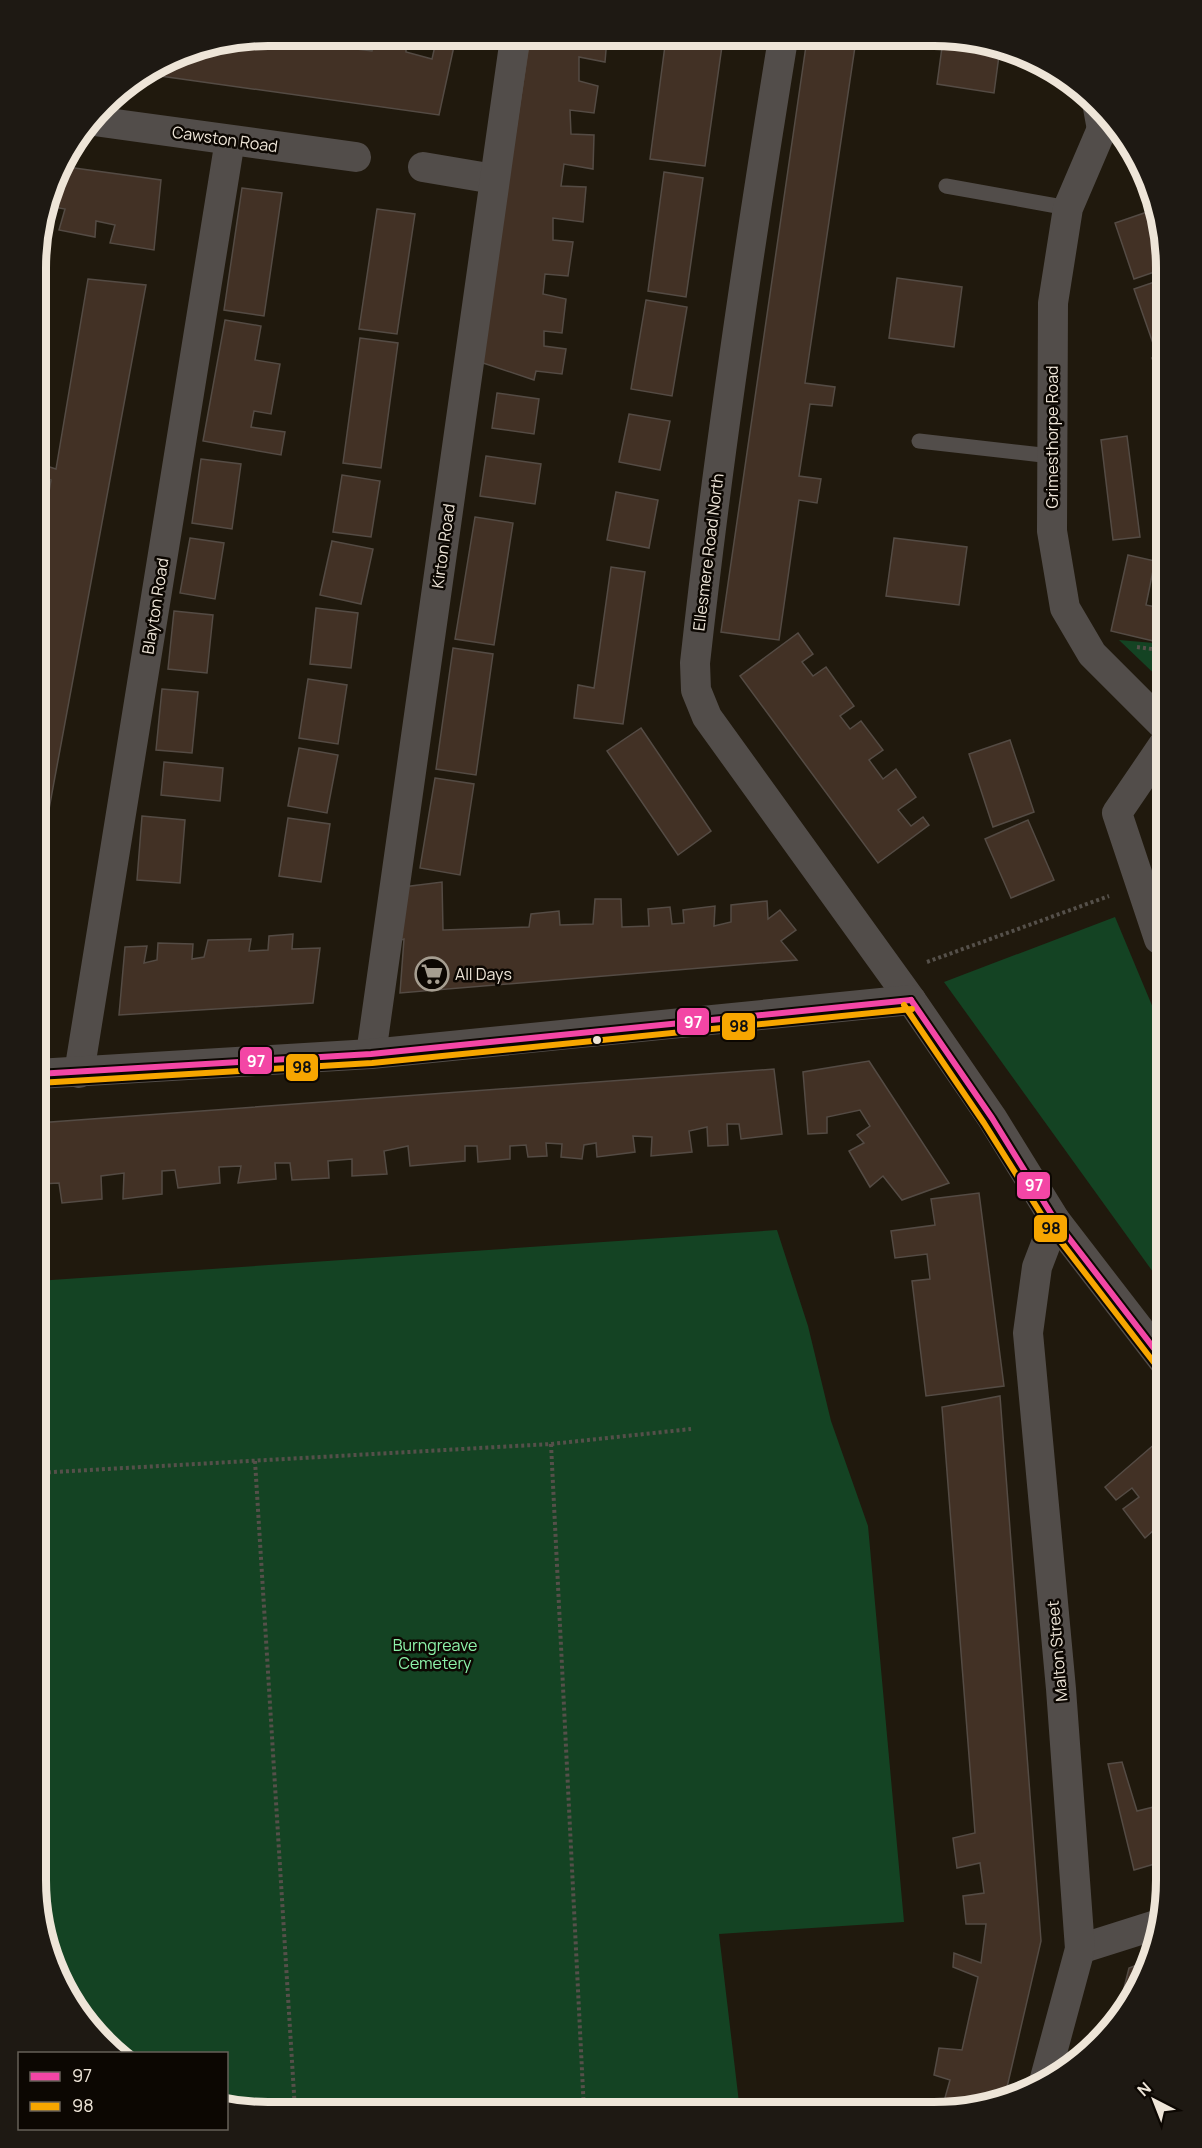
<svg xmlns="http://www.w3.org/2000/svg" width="1202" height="2148" viewBox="0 0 1202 2148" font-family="Manrope,sans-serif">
<rect width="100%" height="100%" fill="#20190d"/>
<g fill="#144323">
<polygon points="1119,640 1166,644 1166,685"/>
<polygon points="1115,917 1166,1039 1166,1290 944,982"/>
<polygon points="777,1230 808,1326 831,1421 868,1526 904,1922 719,1934 740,2111 238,2110 227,2107 226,2054 114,2053 75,2009 48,1955 36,1880 37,1281"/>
</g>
<g fill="#423125" stroke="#544b44" stroke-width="1.5">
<polygon points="281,36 307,36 307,43 372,51 376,37 394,37 406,39 406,52 432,59 437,37 456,37 439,115 146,74 180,54 250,40 279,43"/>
<polygon points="530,38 607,38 605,62 579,57 579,81 598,86 594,113 570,110 571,134 594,135 593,169 564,164 561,186 586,187 583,222 553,218 553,240 573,242 568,276 545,274 543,294 566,299 562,333 544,331 544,346 566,349 562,374 536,371 534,380 480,362"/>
<polygon points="666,38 723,39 705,166 650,159"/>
<polygon points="807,39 856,40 805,383 835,387 832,406 810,404 799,476 821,479 817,503 799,500 779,640 721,632"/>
<polygon points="943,40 979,40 1000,48 994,93 937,84"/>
<polygon points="60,166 161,180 154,250 110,243 115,225 96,221 95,237 59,230 65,209 48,206"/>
<polygon points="664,172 703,178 686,297 648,291"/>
<polygon points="242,188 282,193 264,316 224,310"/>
<polygon points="377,209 415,214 397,334 359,329"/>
<polygon points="1150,211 1163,250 1166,268 1134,279 1115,223"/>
<polygon points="897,278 962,287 954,347 889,338"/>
<polygon points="1166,278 1166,345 1155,349 1134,289"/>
<polygon points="88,279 146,285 37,874 38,569 46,527 38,525 38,509 46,510 51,480 38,475 40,464 56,469"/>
<polygon points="646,300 687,307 672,396 631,389"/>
<polygon points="225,320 261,326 255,360 280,364 271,414 254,411 251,427 285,432 281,455 203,441"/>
<polygon points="360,338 398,343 381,468 343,463"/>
<polygon points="1166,354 1166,399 1152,358"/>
<polygon points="497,393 539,399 534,434 492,428"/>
<polygon points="629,414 670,421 660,470 619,462"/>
<polygon points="1127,436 1140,537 1113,540 1101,440"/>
<polygon points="486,456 541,464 535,504 480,496"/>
<polygon points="201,459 241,464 232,529 192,523"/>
<polygon points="342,475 380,481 371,537 333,532"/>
<polygon points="616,492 658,500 649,548 607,540"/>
<polygon points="475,517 513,523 494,645 455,639"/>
<polygon points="190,538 224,543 215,599 180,593"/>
<polygon points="894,538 967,547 959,605 886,596"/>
<polygon points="332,541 373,549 361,604 320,595"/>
<polygon points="1128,555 1155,561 1146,605 1166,609 1166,644 1111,631"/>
<polygon points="611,567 645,572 623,724 574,718 578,685 594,688"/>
<polygon points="316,608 358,613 351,668 310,664"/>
<polygon points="174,611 213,615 207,673 168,669"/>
<polygon points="798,633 813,654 802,662 813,676 826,667 854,706 840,716 850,729 861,721 883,750 869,760 883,779 896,769 916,797 898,810 911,826 923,817 929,825 878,863 740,676"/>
<polygon points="453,648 493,654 476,775 436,769"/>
<polygon points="308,679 347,685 338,744 299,738"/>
<polygon points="162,689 198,692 192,753 156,750"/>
<polygon points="641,728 711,831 678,855 607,751"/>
<polygon points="1010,740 1034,812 993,827 969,754"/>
<polygon points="299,748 338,755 327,813 288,806"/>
<polygon points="164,762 223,768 220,801 161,795"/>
<polygon points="435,778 474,784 460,875 420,868"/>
<polygon points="142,816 185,820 180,883 137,880"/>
<polygon points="288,818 330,824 321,882 279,876"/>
<polygon points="1028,820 1054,880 1011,898 985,839"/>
<polygon points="442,882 443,930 529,927 531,914 559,911 560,925 593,924 595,899 621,899 622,927 649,926 648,909 670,907 672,924 684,923 683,910 715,906 714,926 731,922 731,905 767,901 768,919 780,910 796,930 781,941 797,960 400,993 404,939 395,942 403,887"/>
<polygon points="293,934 292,949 320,948 313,1003 119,1015 125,947 147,946 144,963 157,960 158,943 193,944 192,959 204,957 208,940 251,939 249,951 268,950 269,936"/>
<polygon points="869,1061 949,1183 902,1200 883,1176 870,1187 849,1151 864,1143 857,1135 870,1126 860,1110 827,1117 827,1133 808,1134 803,1072"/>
<polygon points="774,1069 782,1134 741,1139 739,1124 727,1124 728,1145 708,1146 707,1127 689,1131 692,1152 651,1156 652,1137 633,1136 635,1152 597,1157 596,1143 584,1145 582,1159 561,1157 562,1144 546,1143 547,1156 528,1157 526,1145 510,1146 510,1159 478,1162 477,1146 465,1146 465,1161 410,1166 408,1146 384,1151 387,1174 352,1176 352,1159 328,1161 329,1178 292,1180 290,1163 275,1163 276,1179 238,1183 241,1166 219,1167 220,1183 178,1188 175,1170 162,1171 162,1194 123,1199 124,1173 101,1176 102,1199 62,1203 59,1183 40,1184 42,1203 37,1204 37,1123"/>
<polygon points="979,1193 1004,1386 926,1396 912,1281 930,1279 927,1254 895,1258 891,1231 935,1225 931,1199"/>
<polygon points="1000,1396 1041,1941 1004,2100 929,2112 930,2104 943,2105 950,2080 934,2075 939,2048 962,2050 978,1977 953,1967 954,1953 981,1963 986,1924 966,1924 963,1896 984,1893 980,1863 957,1868 953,1838 975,1833 942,1407"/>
<polygon points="1164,1436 1166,1522 1165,1520 1145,1538 1123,1509 1139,1497 1132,1488 1116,1500 1105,1487"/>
<polygon points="1166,1544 1166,1563 1157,1552"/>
<polygon points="1122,1762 1137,1811 1166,1804 1165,1861 1134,1870 1108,1764"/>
<polygon points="1150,1960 1148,1968 1115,2024 1129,1968"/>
</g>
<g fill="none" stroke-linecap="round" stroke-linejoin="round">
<g stroke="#55504a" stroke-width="4" stroke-dasharray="3 3" stroke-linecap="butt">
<polyline points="1137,647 1166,651"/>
<polyline points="927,962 1109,896"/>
<polyline points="551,1444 584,2111"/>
<polyline points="255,1461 295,2110"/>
<polyline points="36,1473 551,1444 691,1429"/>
</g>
<g stroke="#524d4a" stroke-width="15">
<polyline points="1088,95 1095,133"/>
<polyline points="946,186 1068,208"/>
<polyline points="919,441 1051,456"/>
</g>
<g stroke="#524d4a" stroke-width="30">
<path d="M783,39C749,247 718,454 695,663L696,690L707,717L911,1000L992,1118L1055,1220L1166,1364"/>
<polyline points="1107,117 1068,208 1053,303 1052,531 1065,608 1092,654 1166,728"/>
<polyline points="94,121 356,157"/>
<polyline points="423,167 494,179"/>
<polyline points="1159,939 1117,813 1166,741"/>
<polyline points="371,1054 515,38"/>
<polyline points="79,1073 230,140"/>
<polyline points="37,1074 371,1054 911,1000"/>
<polyline points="1080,1949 1159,1924"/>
<polyline points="1044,2082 1080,1949 1061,1689 1028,1333 1037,1267 1055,1220"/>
</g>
<g stroke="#0c0702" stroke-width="10">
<g id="bus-1">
<polyline points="911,1000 992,1118 1055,1220 1166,1364"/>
<polyline points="37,1074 371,1054 911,1000"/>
</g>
</g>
<g stroke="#0c0702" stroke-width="10">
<g id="bus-2">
<polyline points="904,1005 984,1123 1048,1225 1159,1369"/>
<polyline points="38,1083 372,1063 912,1009"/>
</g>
</g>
<use href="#bus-1" stroke="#f346a5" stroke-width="6"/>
<use href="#bus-2" stroke="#f7a600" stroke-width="6"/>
</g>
<defs>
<g id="supermarket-ring" transform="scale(1.725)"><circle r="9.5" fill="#0c0702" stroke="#a69e91" stroke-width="1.5"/><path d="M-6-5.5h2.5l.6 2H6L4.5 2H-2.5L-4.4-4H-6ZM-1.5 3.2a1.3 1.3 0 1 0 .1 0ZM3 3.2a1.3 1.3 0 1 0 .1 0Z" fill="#a69e91"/></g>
</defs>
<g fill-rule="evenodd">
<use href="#supermarket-ring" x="432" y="974"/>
</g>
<circle fill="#eee5d8" stroke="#0c0702" stroke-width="2" cx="597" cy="1040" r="5"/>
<g text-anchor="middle" stroke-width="5" stroke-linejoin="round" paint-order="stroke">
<g font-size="16" fill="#eee5d8" stroke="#0c0702">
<text transform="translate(225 139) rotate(8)" y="6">Cawston Road</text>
<text transform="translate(1052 437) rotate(-90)" y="6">Grimesthorpe Road</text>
<text transform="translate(443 546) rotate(-82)" y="6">Kirton Road</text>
<text transform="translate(708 552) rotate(-83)" y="6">Ellesmere Road North</text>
<text transform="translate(155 606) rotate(-81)" y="6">Blayton Road</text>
<text transform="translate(1057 1651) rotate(-95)" y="6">Malton Street</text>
</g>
<g font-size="16" fill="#eee5d8" stroke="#0c0702" text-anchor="start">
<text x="455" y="980">All Days</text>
</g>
<g font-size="16" fill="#8df3a9" stroke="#0c0702">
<text x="435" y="1651">Burngreave<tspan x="435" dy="18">Cemetery</tspan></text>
</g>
</g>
<path d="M0 0H1202V2148H0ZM268 46H934A222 222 0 0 1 1156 268V1880A222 222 0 0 1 934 2102H268A222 222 0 0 1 46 1880V268A222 222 0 0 1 268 46Z" fill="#1e1913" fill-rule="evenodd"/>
<path fill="none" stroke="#eee5d8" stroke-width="8" d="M268 46H934A222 222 0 0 1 1156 268V1880A222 222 0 0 1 934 2102H268A222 222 0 0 1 46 1880V268A222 222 0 0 1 268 46Z"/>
<g stroke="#0c0702" stroke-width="2">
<rect x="676" y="1007" width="34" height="29" rx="6" fill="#f346a5"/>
<rect x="721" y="1012" width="35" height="29" rx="6" fill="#f7a600"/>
<rect x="239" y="1046" width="34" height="29" rx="6" fill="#f346a5"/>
<rect x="285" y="1053" width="34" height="29" rx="6" fill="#f7a600"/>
<rect x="1016" y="1171" width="35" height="29" rx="6" fill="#f346a5"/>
<rect x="1033" y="1214" width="35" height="29" rx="6" fill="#f7a600"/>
</g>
<g font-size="16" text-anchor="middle" font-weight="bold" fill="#fff">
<text x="693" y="1028">97</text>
<text x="256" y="1067">97</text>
<text x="1034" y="1191">97</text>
</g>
<g font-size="16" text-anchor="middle" font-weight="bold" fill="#111">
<text x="739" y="1032">98</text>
<text x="302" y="1073">98</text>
<text x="1051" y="1234">98</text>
</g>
<rect x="18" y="2052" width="210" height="78" fill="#0c0702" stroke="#666058" stroke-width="1.5"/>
<rect x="30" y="2072" width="30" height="9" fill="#f346a5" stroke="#666058" stroke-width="1.5"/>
<text x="72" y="2082" font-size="18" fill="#eee5d8">97</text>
<rect x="30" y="2102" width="30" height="9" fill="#f7a600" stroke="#666058" stroke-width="1.5"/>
<text x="72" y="2112" font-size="18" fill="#eee5d8">98</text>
<g transform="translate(1154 2100) rotate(318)" stroke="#0c0702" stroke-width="4.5" paint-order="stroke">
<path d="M0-4.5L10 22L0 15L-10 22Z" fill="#eee5d8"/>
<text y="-9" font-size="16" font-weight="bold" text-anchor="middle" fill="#eee5d8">N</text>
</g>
</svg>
